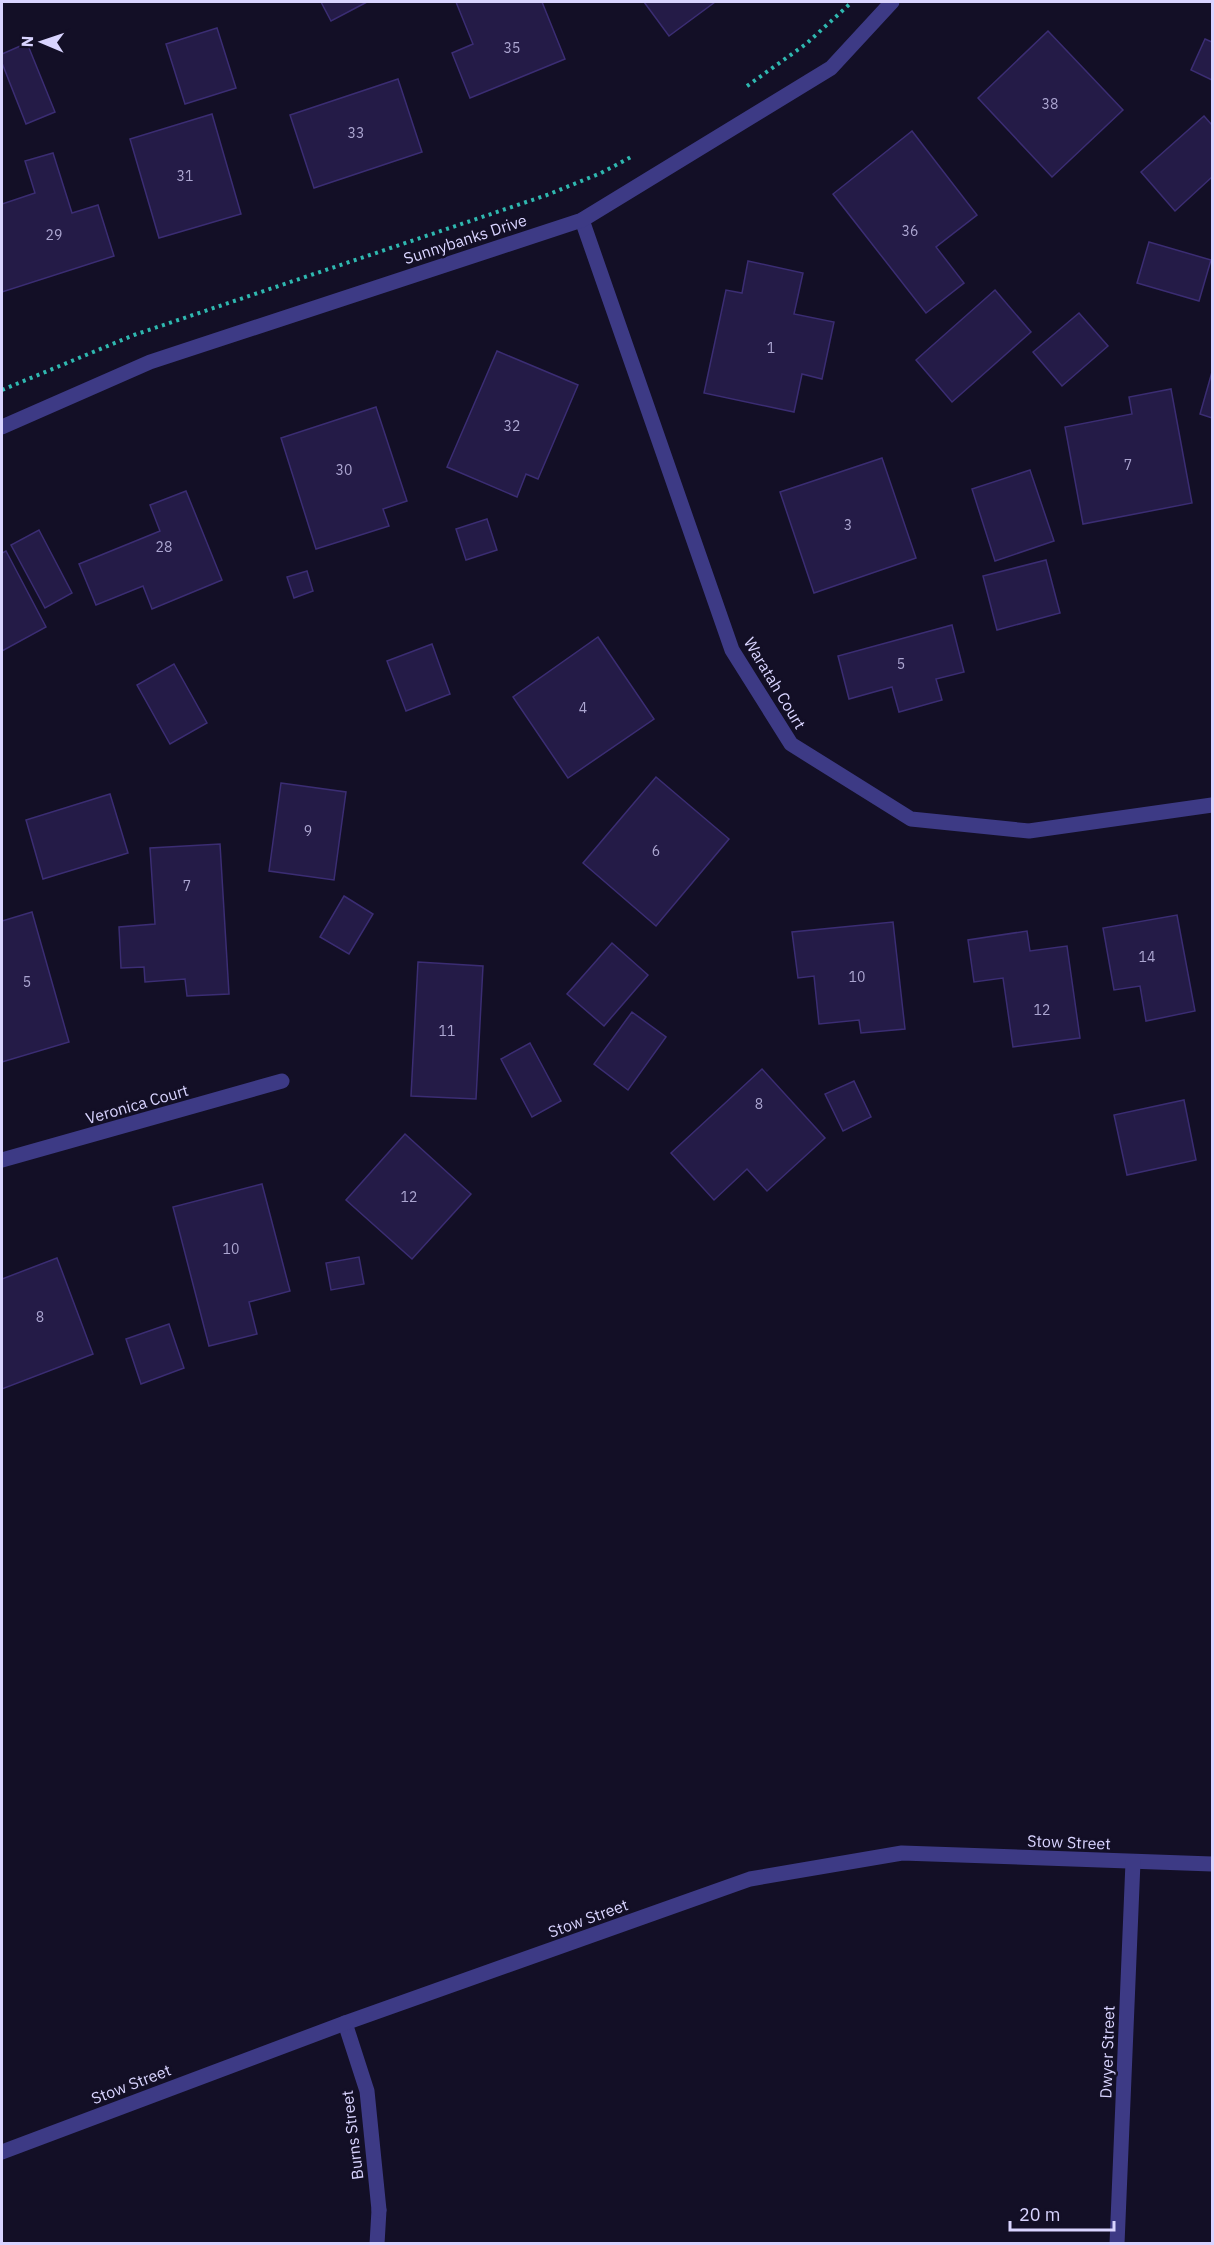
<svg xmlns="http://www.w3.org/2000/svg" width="1214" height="2245" viewBox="0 0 1214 2245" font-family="'IBM Plex Sans',sans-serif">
<rect width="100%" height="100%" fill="#130f26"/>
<g fill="#241b47" stroke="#3b2d73" stroke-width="1.5">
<polygon points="321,2 367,2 331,21"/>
<polygon points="456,2 542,2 565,59 470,98 452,53 473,44"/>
<polygon points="644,2 715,2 669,36"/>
<polygon points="217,28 236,88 185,104 166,44"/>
<polygon points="1048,31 1123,110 1052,177 978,98"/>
<polygon points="1205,39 1212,42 1212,80 1191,70"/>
<polygon points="27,43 55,112 26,124 2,63 2,54"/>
<polygon points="398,79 422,152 314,188 290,115"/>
<polygon points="212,114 241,214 159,238 130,139"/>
<polygon points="1204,116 1212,125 1212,177 1175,211 1141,172"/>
<polygon points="912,131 977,215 936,247 964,283 926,313 833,194"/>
<polygon points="53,153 72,213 98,205 114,256 2,292 2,204 35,193 25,161"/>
<polygon points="1149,242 1211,260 1199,301 1137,283"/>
<polygon points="748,261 803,273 794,314 834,322 822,379 802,374 794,412 704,393 726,290 742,293"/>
<polygon points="995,290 1031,332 952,402 916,360"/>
<polygon points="1079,313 1108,346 1062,386 1033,352"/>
<polygon points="497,351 578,385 538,479 526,474 517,497 447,467"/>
<polygon points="1212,372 1212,418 1200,414"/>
<polygon points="1171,389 1192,503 1083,524 1065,427 1132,414 1129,397"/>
<polygon points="376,407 407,501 383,509 389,526 316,549 281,438"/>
<polygon points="882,458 916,558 814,593 780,492"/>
<polygon points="1030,470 1054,541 995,561 972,489"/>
<polygon points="186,491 222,580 152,609 143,586 96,605 79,564 160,531 150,505"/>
<polygon points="487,519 497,550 466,560 456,529"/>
<polygon points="39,530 72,593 45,608 11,545"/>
<polygon points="6,551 46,627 2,651 2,553"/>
<polygon points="1046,560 1060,613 997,630 983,576"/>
<polygon points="307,571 313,591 294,598 287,577"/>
<polygon points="952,625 964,672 936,679 942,700 899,712 892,687 849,699 838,656"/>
<polygon points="598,637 654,719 568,778 513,697"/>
<polygon points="432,644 450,694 406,711 387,661"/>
<polygon points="174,664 207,723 170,744 137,685"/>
<polygon points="656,777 729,839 656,926 583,863"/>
<polygon points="281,783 346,792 334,880 269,871"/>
<polygon points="110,794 128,853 43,879 26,820"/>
<polygon points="220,844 229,994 187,996 185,979 145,982 144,967 121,968 119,927 155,924 150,848"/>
<polygon points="344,896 373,914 349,954 320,937"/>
<polygon points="32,912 69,1042 2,1062 2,921"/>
<polygon points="1177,915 1195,1011 1146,1021 1140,986 1114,990 1103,928"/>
<polygon points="893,922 905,1029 861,1033 859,1020 819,1024 814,976 798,978 792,932"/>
<polygon points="1027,931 1030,951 1067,946 1080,1038 1013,1047 1003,978 974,982 968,940"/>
<polygon points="612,943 648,975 604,1026 567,994"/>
<polygon points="418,962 483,966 476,1099 411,1096"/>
<polygon points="632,1012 666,1037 628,1090 594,1064"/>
<polygon points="530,1043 561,1101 532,1117 501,1059"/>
<polygon points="762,1069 825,1138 767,1191 747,1169 714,1200 671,1153"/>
<polygon points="854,1081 871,1117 843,1131 825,1094"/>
<polygon points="1184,1100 1196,1160 1127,1175 1114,1115"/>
<polygon points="405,1134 471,1194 412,1259 346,1200"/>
<polygon points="262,1184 290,1291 249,1302 257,1334 209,1346 173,1207"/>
<polygon points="359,1257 364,1284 331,1290 326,1263"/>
<polygon points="57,1258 93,1354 2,1389 2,1279"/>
<polygon points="169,1324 184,1368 141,1384 126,1339"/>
</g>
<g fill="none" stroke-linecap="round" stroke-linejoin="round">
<g stroke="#2fb8b0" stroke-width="4" stroke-dasharray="3 4.5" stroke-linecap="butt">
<polyline points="747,86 806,44 852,2"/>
<polyline points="2,390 134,335 547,195 601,173 631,157"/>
</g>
<polyline stroke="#3d3a85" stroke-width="15" points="377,2244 379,2210"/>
<g stroke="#3d3a85" stroke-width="15">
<polyline points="582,220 732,650 791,744 911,819 1029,831 1212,805"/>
<polyline points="2,427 150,362 582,220 831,68 892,2"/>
<polyline points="2,1160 282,1081"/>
<polyline points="345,2023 367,2091 379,2210"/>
<polyline points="2,2152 345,2023 750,1879 902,1853 1212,1864"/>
<polyline points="1117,2244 1133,1862"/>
</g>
</g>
<g text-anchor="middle" stroke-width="5" stroke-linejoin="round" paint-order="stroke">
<g font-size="14" fill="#aca6d1">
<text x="512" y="53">35</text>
<text x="1050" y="109">38</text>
<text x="356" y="138">33</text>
<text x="185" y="181">31</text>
<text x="910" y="236">36</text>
<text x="54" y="240">29</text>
<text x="771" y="353">1</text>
<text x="512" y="431">32</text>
<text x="1128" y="470">7</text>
<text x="344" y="475">30</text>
<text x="848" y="530">3</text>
<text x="164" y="552">28</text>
<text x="901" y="669">5</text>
<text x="583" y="713">4</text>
<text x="308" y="836">9</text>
<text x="656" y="856">6</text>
<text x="187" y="891">7</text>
<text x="1147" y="962">14</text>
<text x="857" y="982">10</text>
<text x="27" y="987">5</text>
<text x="1042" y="1015">12</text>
<text x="447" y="1036">11</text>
<text x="759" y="1109">8</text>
<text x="409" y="1202">12</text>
<text x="231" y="1254">10</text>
<text x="40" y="1322">8</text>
</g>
<g font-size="16" fill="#d9d4ff" stroke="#130f26">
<text transform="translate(465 239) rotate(-18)" y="6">Sunnybanks Drive</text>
<text transform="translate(775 683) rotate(59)" y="6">Waratah Court</text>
<text transform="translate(137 1104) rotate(-16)" y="6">Veronica Court</text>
<text transform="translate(1069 1842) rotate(2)" y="6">Stow Street</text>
<text transform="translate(588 1918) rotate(-20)" y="6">Stow Street</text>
<text transform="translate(1107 2052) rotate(-88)" y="6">Dwyer Street</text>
<text transform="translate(131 2084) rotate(-21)" y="6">Stow Street</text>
<text transform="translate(352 2135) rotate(-97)" y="6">Burns Street</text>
</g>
</g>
<rect width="1214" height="2245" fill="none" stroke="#d9d4ff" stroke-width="6"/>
<g transform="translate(42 42) rotate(272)" stroke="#130f26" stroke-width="4.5" paint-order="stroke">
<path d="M0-4.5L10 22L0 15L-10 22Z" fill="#d9d4ff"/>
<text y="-9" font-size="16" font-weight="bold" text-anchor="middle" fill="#d9d4ff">N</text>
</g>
<path d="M1010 2221v9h104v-9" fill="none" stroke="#d9d4ff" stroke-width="3"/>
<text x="1019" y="2221" font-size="18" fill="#d9d4ff" stroke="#130f26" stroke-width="4.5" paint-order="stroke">20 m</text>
</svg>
